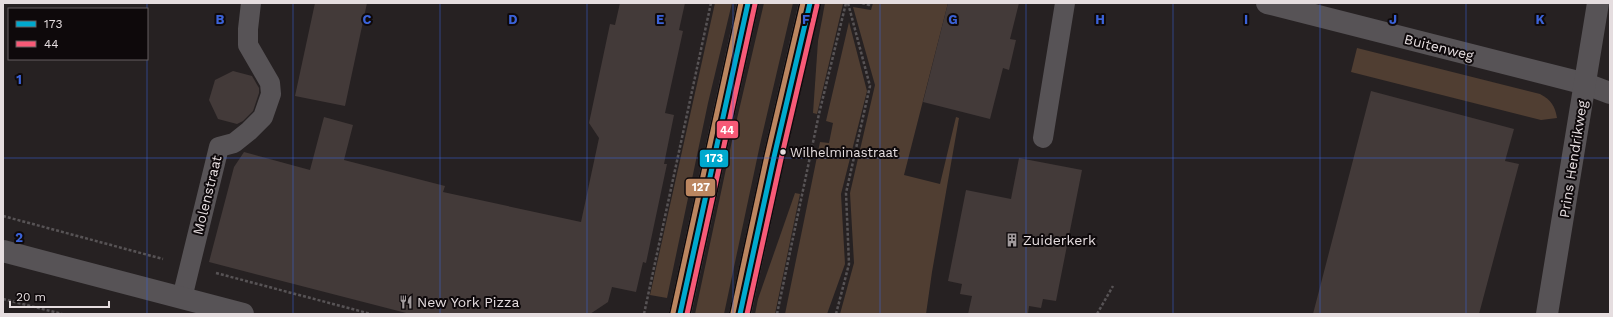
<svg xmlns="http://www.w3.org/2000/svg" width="1613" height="317" viewBox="0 0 1613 317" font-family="'Work Sans',sans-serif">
<rect width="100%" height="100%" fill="#262122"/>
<g fill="#503e32">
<polygon points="715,3 732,3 708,103 667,298 650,295"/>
<polygon points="764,3 793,3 761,140 724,314 695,314 733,136"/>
<polygon points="825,3 843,4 817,114 813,113 818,41"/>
<polygon points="873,3 948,3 904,175 940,184 956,117 959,118 932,272 926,314 840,314 854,263 850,193 875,85 853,7 871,10"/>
<polygon points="849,22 867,91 841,194 845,264 827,314 785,314 820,142 829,143 833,123 826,121"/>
<path d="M1357,48L1540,94C1551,100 1555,106 1557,118L1541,120L1351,72Z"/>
<polygon points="795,193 800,194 775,314 755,314 758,299"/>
</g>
<g fill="#433a39">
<polygon points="315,3 367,3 345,106 295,96"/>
<polygon points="620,3 685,3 679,30 683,31 665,113 674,115 664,164 667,164 646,263 643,262 636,292 612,287 608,302 590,314 410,314 209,262 234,167 244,152 310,170 324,117 353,125 344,160 445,186 443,192 581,222 599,138 589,123 610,24 615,25"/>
<polygon points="948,3 1019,3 1010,39 1016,40 1009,70 1003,68 990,119 923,102"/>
<polygon points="233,71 252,76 259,88 259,93 253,111 243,121 237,124 218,119 209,100 215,80"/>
<polygon points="1371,91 1514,129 1505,161 1519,164 1479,314 1313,314"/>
<polygon points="1019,158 1082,170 1056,301 1043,299 1041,308 1029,306 1028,314 968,314 972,296 960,294 962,284 948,281 966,190 1011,199"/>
</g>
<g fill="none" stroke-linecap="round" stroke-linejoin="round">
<g stroke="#575355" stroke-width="2.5" stroke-dasharray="3 2" stroke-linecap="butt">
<polyline points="862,3 869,5 869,3"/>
<polyline points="3,216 163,259"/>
<polyline points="216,273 371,314"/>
<polyline points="3,299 62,314"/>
<polyline points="644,314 711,3"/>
<polyline points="777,314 819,114 846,3"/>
<polyline points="836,314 849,264 846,193 870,86 848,3"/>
<polyline points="1097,314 1113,286"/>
</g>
<g stroke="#575356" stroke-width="20">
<polyline points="1043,138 1065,3"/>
<polyline points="182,298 219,147 234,143 249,131 263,117 271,94 270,83 248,45 248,29 251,3"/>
</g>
<g stroke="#575356" stroke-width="22">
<polyline points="1267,3 1586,84 1610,93"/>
<polyline points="3,251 243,314"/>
<polyline points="1547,314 1598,3"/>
</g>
<g stroke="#635e62" stroke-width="22">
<polyline points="680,314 748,3"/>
<polyline points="740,314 774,157 810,3"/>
</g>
<g stroke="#0e090b" stroke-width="8">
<g id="bus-1">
<polyline points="680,314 748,3"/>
<polyline points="740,314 774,157 810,3"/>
</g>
</g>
<g stroke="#0e090b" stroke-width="8">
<g id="bus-2">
<polyline points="687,314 755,4"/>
<polyline points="747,314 781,159 817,5"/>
</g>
</g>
<g stroke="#0e090b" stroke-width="8">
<g id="bus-3">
<polyline points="673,313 741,3"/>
<polyline points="733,313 767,156 803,3"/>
</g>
</g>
<use href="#bus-1" stroke="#00a9ce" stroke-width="5"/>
<use href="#bus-2" stroke="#f75a77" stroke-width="5"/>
<use href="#bus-3" stroke="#bb8660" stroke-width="5"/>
</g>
<path fill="none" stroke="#3b63d9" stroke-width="1" stroke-opacity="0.55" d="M147,3V9M293,3V314M440,3V314M587,3V314M733,3V314M880,3V314M1026,3V314M1173,3V314M1320,3V314M1466,3V314M147,59V314M3,158H1610"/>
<defs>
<g id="building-bare" transform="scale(1.08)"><path d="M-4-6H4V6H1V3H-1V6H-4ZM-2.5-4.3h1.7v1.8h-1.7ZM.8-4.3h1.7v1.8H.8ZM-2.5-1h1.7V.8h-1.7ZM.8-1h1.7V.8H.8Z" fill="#a29b9d" stroke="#0e090b" stroke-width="2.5" paint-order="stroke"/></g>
<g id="restaurant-bare" transform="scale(1.08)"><path d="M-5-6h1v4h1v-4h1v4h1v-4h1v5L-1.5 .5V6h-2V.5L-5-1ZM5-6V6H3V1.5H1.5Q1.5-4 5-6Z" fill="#a29b9d" stroke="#0e090b" stroke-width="2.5" paint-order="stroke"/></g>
</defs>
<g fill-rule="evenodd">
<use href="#building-bare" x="1012" y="240"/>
<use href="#restaurant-bare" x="406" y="302"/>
</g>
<circle fill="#e5dddf" stroke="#0e090b" stroke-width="1.5" cx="783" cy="152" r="3.5"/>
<g text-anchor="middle" stroke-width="4" stroke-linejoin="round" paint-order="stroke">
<g font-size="13" fill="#e5dddf" stroke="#0e090b" text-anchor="start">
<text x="790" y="157">Wilhelminastraat</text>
</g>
<g font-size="14" fill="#e5dddf" stroke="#0e090b">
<text transform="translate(1439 47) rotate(14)" y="5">Buitenweg</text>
<text transform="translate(1573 159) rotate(-81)" y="5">Prins Hendrikweg</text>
<text transform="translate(207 195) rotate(-76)" y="5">Molenstraat</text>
</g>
<g font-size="14" fill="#e5dddf" stroke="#0e090b" text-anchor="start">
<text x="1023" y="245">Zuiderkerk</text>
<text x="417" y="307">New York Pizza</text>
</g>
</g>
<g font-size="13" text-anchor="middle" font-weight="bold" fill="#3b63d9" stroke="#0e090b" stroke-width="4" stroke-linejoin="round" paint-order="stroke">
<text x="220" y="24">B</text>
<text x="367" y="24">C</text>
<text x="513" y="24">D</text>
<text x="660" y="24">E</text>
<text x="806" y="24">F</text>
<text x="953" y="24">G</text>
<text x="1100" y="24">H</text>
<text x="1246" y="24">I</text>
<text x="1393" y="24">J</text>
<text x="1540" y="24">K</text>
<text x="19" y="84">1</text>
<text x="19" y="242">2</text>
</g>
<g stroke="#0e090b" stroke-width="1.5">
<rect x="716" y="120" width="23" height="19" rx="4" fill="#f75a77"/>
<rect x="699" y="149" width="30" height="19" rx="4" fill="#00a9ce"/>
<rect x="685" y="178" width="31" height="19" rx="4" fill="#bb8660"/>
</g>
<g font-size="11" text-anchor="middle" font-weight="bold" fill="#fff">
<text x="727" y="134">44</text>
<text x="714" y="162">173</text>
<text x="701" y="191">127</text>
</g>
<rect width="1613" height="317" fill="none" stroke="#e5dddf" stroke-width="8"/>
<rect x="8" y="8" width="140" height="52" fill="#0e090b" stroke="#645e60"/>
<rect x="16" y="21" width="20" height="6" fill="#00a9ce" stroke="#645e60"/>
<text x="44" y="28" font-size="12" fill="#e5dddf">173</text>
<rect x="16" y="41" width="20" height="6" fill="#f75a77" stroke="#645e60"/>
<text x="44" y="48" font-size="12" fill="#e5dddf">44</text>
<path d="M10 301v6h99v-6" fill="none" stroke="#e5dddf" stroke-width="2"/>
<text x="16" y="301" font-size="12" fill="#e5dddf" stroke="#0e090b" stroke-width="3" paint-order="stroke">20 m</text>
</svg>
